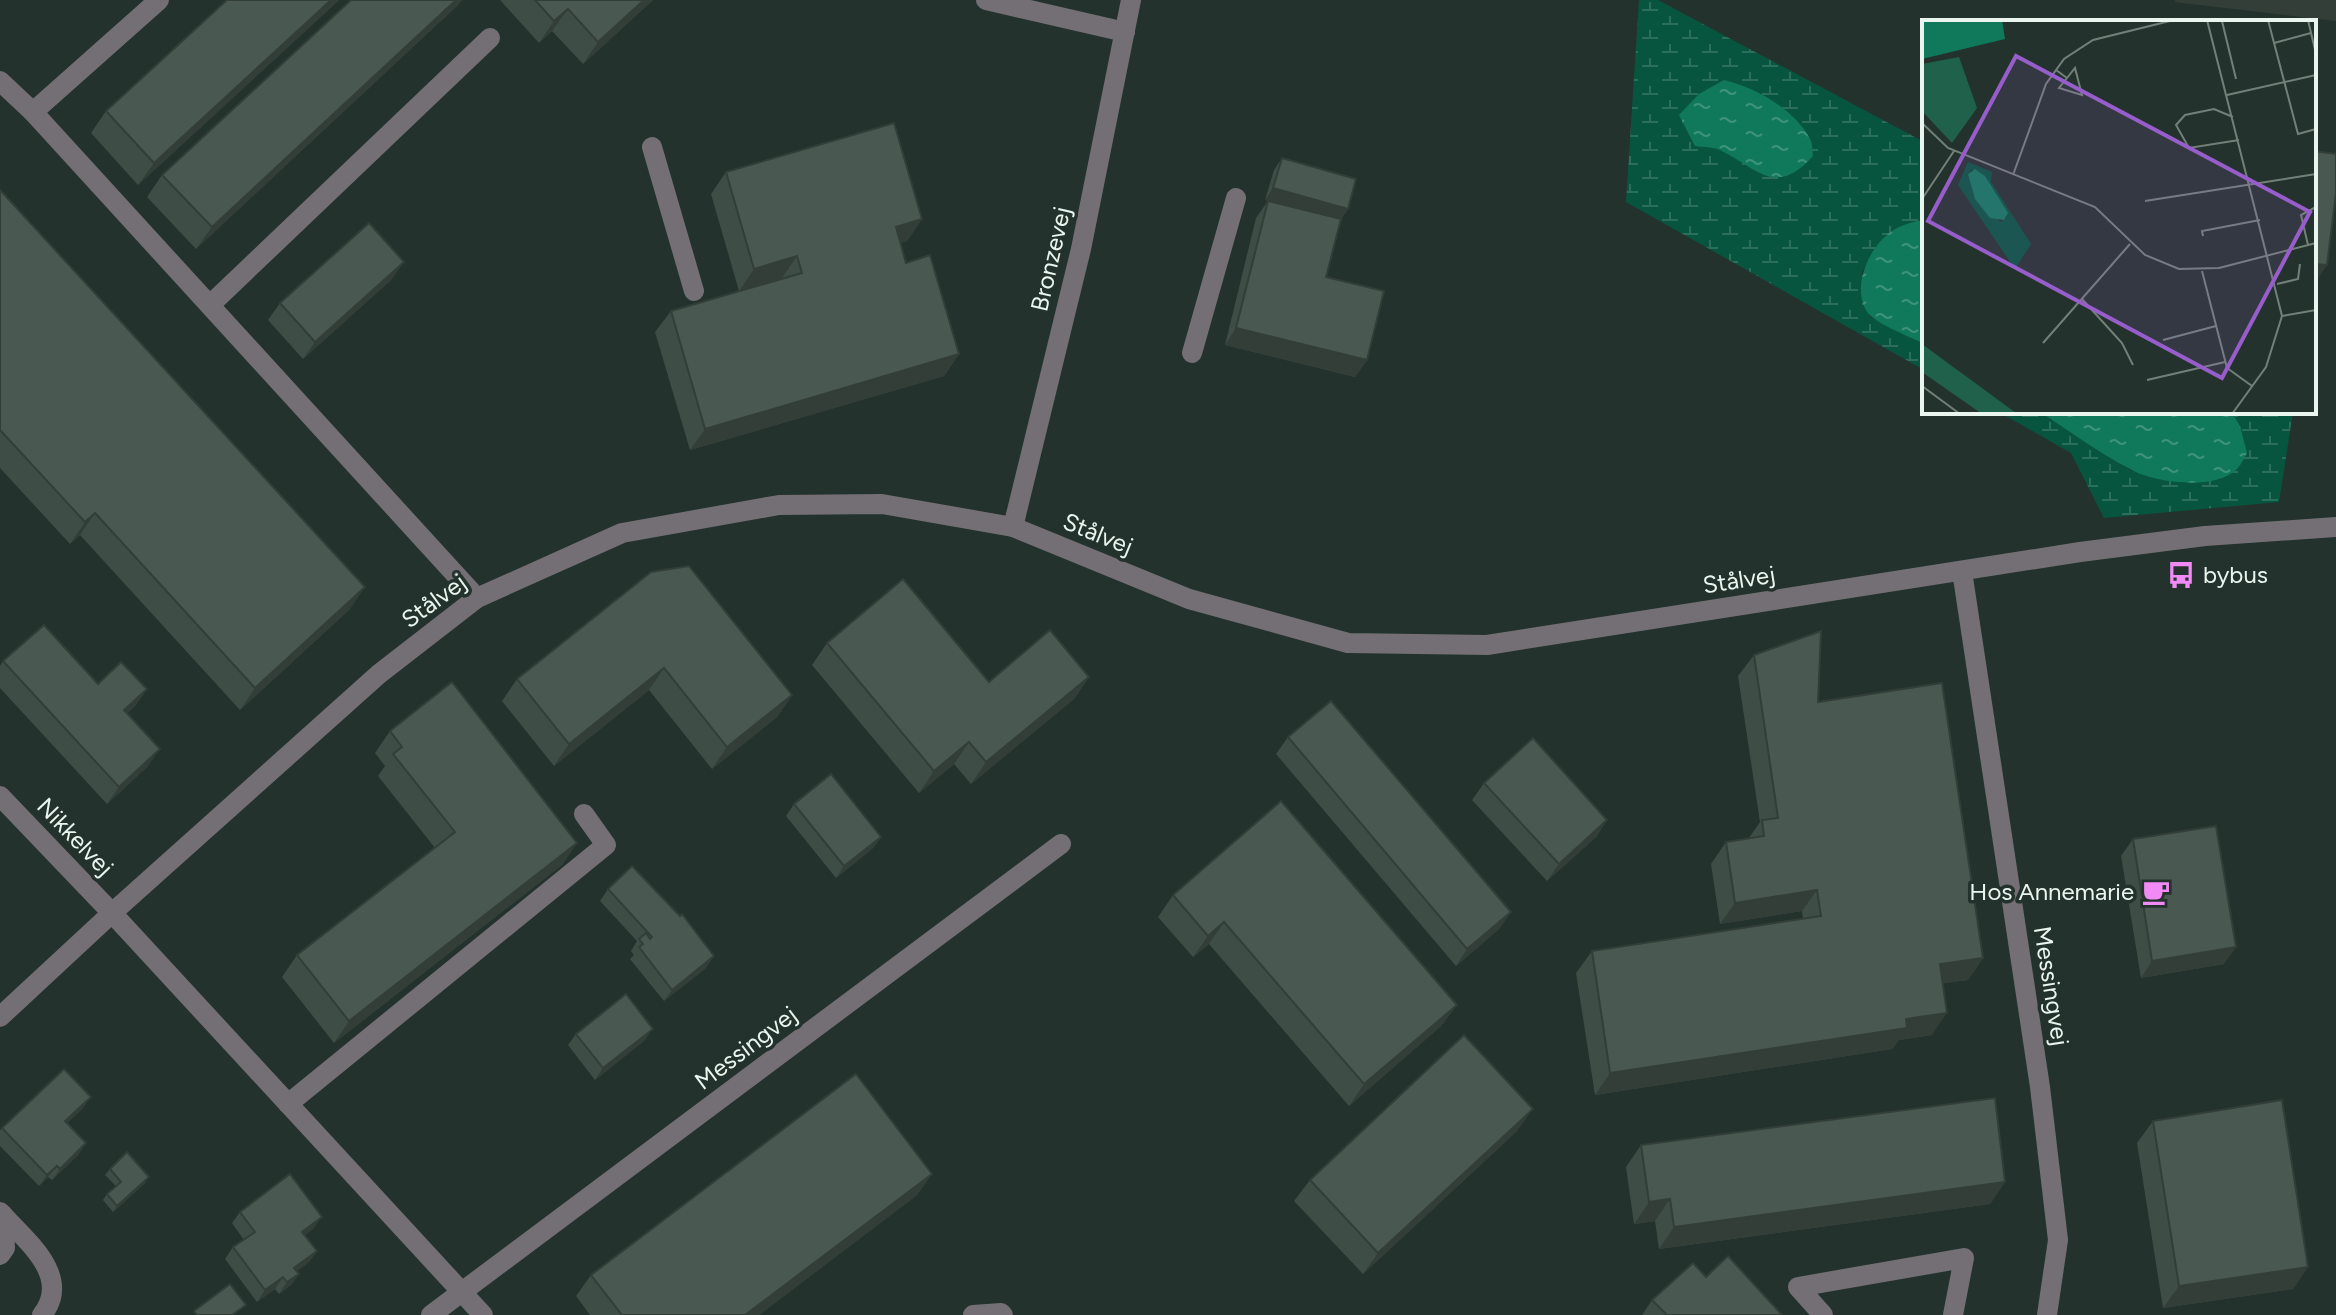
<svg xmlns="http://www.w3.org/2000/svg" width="2336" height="1315" viewBox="0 0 2336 1315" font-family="Figtree,sans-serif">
<defs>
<pattern id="wetland-marsh" width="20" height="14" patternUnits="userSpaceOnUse" patternTransform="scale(2)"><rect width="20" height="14" fill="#07553f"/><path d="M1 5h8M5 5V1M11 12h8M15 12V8" fill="none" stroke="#2b6e5b"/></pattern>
<pattern id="water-ripples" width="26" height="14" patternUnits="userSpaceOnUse" patternTransform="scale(2)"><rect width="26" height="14" fill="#10795b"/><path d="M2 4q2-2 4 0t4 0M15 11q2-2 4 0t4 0" fill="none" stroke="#3f937b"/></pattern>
</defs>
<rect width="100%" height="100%" fill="#23322c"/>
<g fill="url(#wetland-marsh)">
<polygon points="1639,0 1658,0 1924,142 1924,221 1917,221 1885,236 1862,272 1870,317 1924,344 1924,370 1626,202"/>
<polygon points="1999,412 2040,412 2132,471 2240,426 2232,412 2293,412 2279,502 2104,518 2071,453"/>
</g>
<g fill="url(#water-ripples)">
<path d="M1724,80C1756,88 1792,108 1809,137C1813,143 1812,150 1813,156C1775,198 1757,168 1720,150C1713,147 1703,147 1695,146L1679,115L1699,94Z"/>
<path d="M1917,221H1924V344C1911,337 1876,324 1868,313C1851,290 1867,251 1888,234C1897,227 1906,224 1917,221Z"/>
<path d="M2040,412H2232L2240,426L2247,453C2244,458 2241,465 2237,469C2215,491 2154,483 2130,469C2099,453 2070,431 2040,412Z"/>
</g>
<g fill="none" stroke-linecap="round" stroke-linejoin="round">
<g stroke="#746f74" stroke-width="20">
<polyline points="986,0 1125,32"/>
<polyline points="0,81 33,112 477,598"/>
<polyline points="33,112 159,0"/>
<polyline points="652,147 694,291"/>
<polyline points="210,305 490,38"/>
<polyline points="1192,353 1236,198"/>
<polyline points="288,1104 606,845 584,814"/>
<path d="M0,1212C25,1240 73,1276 42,1315"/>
<polyline points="0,1255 5,1248 3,1215"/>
<polyline points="973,1315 1001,1313 1003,1315"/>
<polyline points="1823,1315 1798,1287 1964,1258 1953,1315"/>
</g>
<g stroke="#746f74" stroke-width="20">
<polyline points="1013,527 1081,249 1131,0"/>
<polyline points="1962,571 2040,1087 2058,1240 2047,1315"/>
<polyline points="0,796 112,913 483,1315"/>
<polyline points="0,1017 112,913 379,674 477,598 622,533 779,505 882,504 1013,527 1189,599 1348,643 1487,645 2080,552 2205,536 2336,527"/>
<polyline points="431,1315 1061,844"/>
</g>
</g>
<g fill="#3f4d47">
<polygon points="227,0 339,0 138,185 91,133 106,111"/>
<polygon points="500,0 653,0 583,64 552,31 539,43"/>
<polygon points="459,4 196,249 147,197 162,175"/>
<polygon points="1282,158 1348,209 1341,219 1326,277 1367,360 1355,377 1225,345 1256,218 1268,201 1275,202 1265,200 1274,170"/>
<polygon points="726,172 922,219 907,241 900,243 906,263 959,354 944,376 690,450 655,332 671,311 739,291 711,194"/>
<polygon points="0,190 350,609 240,710 80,535 70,544 0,468"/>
<polygon points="392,279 303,359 268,320 280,303"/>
<polygon points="651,572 792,695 777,717 712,769 649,690 554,766 502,701 517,679"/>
<polygon points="827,643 989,682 1089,677 1074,699 971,784 954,764 919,793 812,665"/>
<polygon points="1754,655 1818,702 1983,958 1968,980 1943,983 1932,1035 1899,1040 1892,1049 1595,1095 1576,973 1592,951 1803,919 1802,911 1720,924 1711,864 1726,842 1749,838 1760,822 1738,676"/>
<polygon points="3,661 98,684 147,689 135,706 127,713 148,766 107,804 0,688 0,666"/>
<polygon points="390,731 577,843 562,865 334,1043 282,977 297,955 435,848 378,776 385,766 375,753"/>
<polygon points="1288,737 1511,912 1499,929 1456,966 1276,754"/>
<polygon points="1484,783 1607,820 1596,837 1547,881 1472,800"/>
<polygon points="794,804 881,837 873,848 836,878 786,816"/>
<polygon points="2133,839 2224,964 2141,978 2121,856"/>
<polygon points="608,889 706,968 664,1001 630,959 634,955 631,951 637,941 600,901"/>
<polygon points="1173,895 1457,1005 1441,1026 1349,1106 1209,944 1193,957 1158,917"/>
<polygon points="576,1034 645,1040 595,1080 568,1045"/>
<polygon points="83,1108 67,1123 86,1143 78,1155 52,1180 48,1177 39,1186 0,1146 0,1130 2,1128"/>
<polygon points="2153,1121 2308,1267 2293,1289 2163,1308 2137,1143"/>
<polygon points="1517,1131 1363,1274 1294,1201 1310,1180"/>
<polygon points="1641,1145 2005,1182 1990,1204 1659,1249 1655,1221 1634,1224 1626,1167"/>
<polygon points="110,1169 145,1183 113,1212 103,1200 107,1194 116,1186 105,1175"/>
<polygon points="932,1174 917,1195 759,1315 590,1315 576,1296 591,1275"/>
<polygon points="240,1212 314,1228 305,1235 317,1251 309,1262 297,1271 299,1274 291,1285 279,1294 275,1289 257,1302 225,1259 233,1247 244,1240 232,1223"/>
<polygon points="1706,1277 1782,1315 1642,1315 1652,1300"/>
</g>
<g fill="#333e39">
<polygon points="331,0 339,0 138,185 154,163"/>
<polygon points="456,0 462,0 459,4 196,249 212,227"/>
<polygon points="644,0 653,0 583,64 598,42"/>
<polygon points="2176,0 2336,0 2336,21 2174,2"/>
<polygon points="568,9 552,31 539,43 554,21"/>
<polygon points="1273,188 1348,209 1340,220 1265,200"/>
<polygon points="922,219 907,241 880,249 896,227"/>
<polygon points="797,256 782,278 739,291 754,269"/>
<polygon points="404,262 392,279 303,359 315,342"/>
<polygon points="2314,264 2327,265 2314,284"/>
<polygon points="1236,328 1367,360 1355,377 1225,345"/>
<polygon points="959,354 944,376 690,450 705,429"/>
<polygon points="95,513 80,535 70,544 85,522"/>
<polygon points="365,587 350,609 240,710 255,688"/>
<polygon points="664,668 649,690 554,766 569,744"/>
<polygon points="1089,677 1074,699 971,784 986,762"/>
<polygon points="147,689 135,706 112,727 124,710"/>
<polygon points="792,695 777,717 712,769 727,747"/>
<polygon points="969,742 954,764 919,793 934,771"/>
<polygon points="160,749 148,766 107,804 119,787"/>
<polygon points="1607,820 1596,837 1547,881 1559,864"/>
<polygon points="881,837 873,848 836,878 844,866"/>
<polygon points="577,843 562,865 334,1043 349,1021"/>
<polygon points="1817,890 1802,911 1720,924 1735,903"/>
<polygon points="1511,912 1499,929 1456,966 1467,949"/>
<polygon points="1224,922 1209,944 1193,957 1208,936"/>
<polygon points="2236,947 2224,964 2141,978 2152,961"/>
<polygon points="714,956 706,968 664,1001 672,990"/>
<polygon points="1983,958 1968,980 1925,986 1940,964"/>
<polygon points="1457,1005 1441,1026 1349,1106 1364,1084"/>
<polygon points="1947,1013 1932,1035 1899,1040 1892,1049 1595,1095 1610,1073 1906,1019"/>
<polygon points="653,1029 645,1040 595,1080 603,1068"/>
<polygon points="91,1097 83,1108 57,1133 65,1121"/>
<polygon points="1533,1109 1517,1131 1363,1274 1378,1253"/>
<polygon points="86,1143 78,1155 52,1180 60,1169"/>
<polygon points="57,1166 48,1177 39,1186 47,1175"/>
<polygon points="932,1174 917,1195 759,1315 745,1315"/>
<polygon points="149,1177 145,1183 113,1212 117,1206"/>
<polygon points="2005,1182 1990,1204 1659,1249 1674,1227"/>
<polygon points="1670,1199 1655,1221 1634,1224 1649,1202"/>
<polygon points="322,1217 314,1228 294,1244 302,1232"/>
<polygon points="317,1251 309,1262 286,1279 294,1268"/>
<polygon points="2308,1267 2293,1289 2163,1308 2179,1286"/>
<polygon points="299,1274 291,1285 279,1294 287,1282"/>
<polygon points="283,1277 275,1289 257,1302 265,1290"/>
</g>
<g fill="#495952" stroke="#333e39" stroke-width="2">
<polygon points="227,0 331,0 154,163 106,111"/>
<polygon points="351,0 456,0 212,227 162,175"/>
<polygon points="535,0 644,0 598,42 568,9 554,21"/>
<polygon points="894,123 922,219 896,227 906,263 930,255 959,354 705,429 671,311 802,273 797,256 754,269 726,172"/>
<polygon points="2314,151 2336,154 2336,193 2327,265 2314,264"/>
<polygon points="1282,158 1356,179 1348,209 1273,188"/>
<polygon points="0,190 365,587 255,688 95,513 85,522 0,430"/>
<polygon points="1268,201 1341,219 1326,277 1384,291 1367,360 1236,328"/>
<polygon points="369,223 404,262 315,342 280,303"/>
<polygon points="689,566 792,695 727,747 664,668 569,744 517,679 651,572"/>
<polygon points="903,579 989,682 1050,630 1089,677 986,762 969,742 934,771 827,643"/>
<polygon points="44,625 98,684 121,662 147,689 124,710 160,749 119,787 3,661"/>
<polygon points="1821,631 1818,702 1942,683 1983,958 1940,964 1947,1013 1906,1019 1907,1028 1610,1073 1592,951 1821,916 1817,890 1735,903 1726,842 1764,836 1762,820 1778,818 1754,655"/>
<polygon points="452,682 577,843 349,1021 297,955 455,832 393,754 402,747 390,731"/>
<polygon points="1331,701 1511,912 1467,949 1288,737"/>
<polygon points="1533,738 1607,820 1559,864 1484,783"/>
<polygon points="831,774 881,837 844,866 794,804"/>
<polygon points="1281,801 1457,1005 1364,1084 1224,922 1208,936 1173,895"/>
<polygon points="2216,826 2236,947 2152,961 2133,839"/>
<polygon points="632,866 680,916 682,914 714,956 672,990 639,947 643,944 639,939 646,933 650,939 652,937 608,889"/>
<polygon points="626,994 653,1029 603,1068 576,1034"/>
<polygon points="1464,1035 1533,1109 1378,1253 1310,1180"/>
<polygon points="64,1069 91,1097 65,1121 86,1143 60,1169 57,1166 47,1175 2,1128"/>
<polygon points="856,1074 932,1174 745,1315 622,1315 591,1275"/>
<polygon points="1995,1098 2005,1182 1674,1227 1670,1199 1649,1202 1641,1145"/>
<polygon points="2282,1100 2308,1267 2179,1286 2153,1121"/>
<polygon points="127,1152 149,1177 117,1206 107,1194 121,1182 110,1169"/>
<polygon points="290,1174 322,1217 302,1232 317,1251 294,1268 299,1274 287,1282 283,1277 265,1290 233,1247 255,1232 240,1212"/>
<polygon points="1728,1256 1782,1315 1667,1315 1652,1300 1693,1263 1706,1277"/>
<polygon points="230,1284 246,1305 232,1315 197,1315 194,1311"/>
</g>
<defs>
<g id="bus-bare" transform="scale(2.16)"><path d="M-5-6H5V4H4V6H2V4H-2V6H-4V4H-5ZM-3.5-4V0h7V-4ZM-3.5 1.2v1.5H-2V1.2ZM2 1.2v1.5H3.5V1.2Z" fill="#f18af4" stroke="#23322c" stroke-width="2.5" paint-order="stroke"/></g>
<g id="cafe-bare" transform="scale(2.16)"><path d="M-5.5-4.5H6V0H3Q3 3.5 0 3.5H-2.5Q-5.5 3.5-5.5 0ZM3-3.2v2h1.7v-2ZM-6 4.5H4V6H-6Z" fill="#f18af4" stroke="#23322c" stroke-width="2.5" paint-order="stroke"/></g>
</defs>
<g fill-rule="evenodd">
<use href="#bus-bare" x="2181" y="575"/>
<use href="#cafe-bare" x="2156" y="892"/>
</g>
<g text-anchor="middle" stroke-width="7" stroke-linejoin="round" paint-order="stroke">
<g font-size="24" fill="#ebf5f0" stroke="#23322c">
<text transform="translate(1051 259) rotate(-77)" y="8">Bronzevej</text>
<text transform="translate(1098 534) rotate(22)" y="8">Stålvej</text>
<text transform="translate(1739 580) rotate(-9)" y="8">Stålvej</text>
<text transform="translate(434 601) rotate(-36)" y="8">Stålvej</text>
<text transform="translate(75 837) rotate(46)" y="8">Nikkelvej</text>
<text transform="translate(2051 986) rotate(81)" y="8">Messingvej</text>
<text transform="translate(746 1048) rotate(-37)" y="8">Messingvej</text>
</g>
<g font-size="24" fill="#ebf5f0" stroke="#23322c" text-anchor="start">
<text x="2203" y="583">bybus</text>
<text x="2134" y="900" text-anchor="end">Hos Annemarie</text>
</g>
</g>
<g transform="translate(1922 20)">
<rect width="394" height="394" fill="#23322c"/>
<path d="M37,37L55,88L30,123L0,91V44ZM0,324L94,393L93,394H60L0,352Z" fill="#20614b"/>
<path d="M46,142L70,152L69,162L109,224L93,249L36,165ZM50,149L85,193L83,199L78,202L46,154Z" fill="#07553f" fill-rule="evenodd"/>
<path d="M0,0H80L83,19L0,39ZM53,149L63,156L86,193L82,200L68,198L53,179L46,154Z" fill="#10795b"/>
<path fill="none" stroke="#73807a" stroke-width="2" d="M285,0L360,296L344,347L310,394M346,0L376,114L394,109M386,0L394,34M300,1L314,59M352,23L389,13M134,50L145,58L153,48L160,75L137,68L145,58M305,75L394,55M311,97L292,89L263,95L254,105L267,128L317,120M0,103L26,128L173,187L223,235L257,249L297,248L394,223M91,155L124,64L142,39L171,20L252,0M0,179L32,131M223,181L394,154M281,216L280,211L338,200M386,225L379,195L394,187M280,251L305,348L330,366M355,264L376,259L378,244M160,279L200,323L211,345M360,296L394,290M241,320L294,306M121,323L208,224M225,360L303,342M0,366L38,394"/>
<path fill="#975ecb" fill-opacity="0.15" stroke="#975ecb" stroke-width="4" d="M94,36L388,192L300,358L6,201Z"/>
<rect width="394" height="394" fill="none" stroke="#ebf5f0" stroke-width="4"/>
</g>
</svg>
